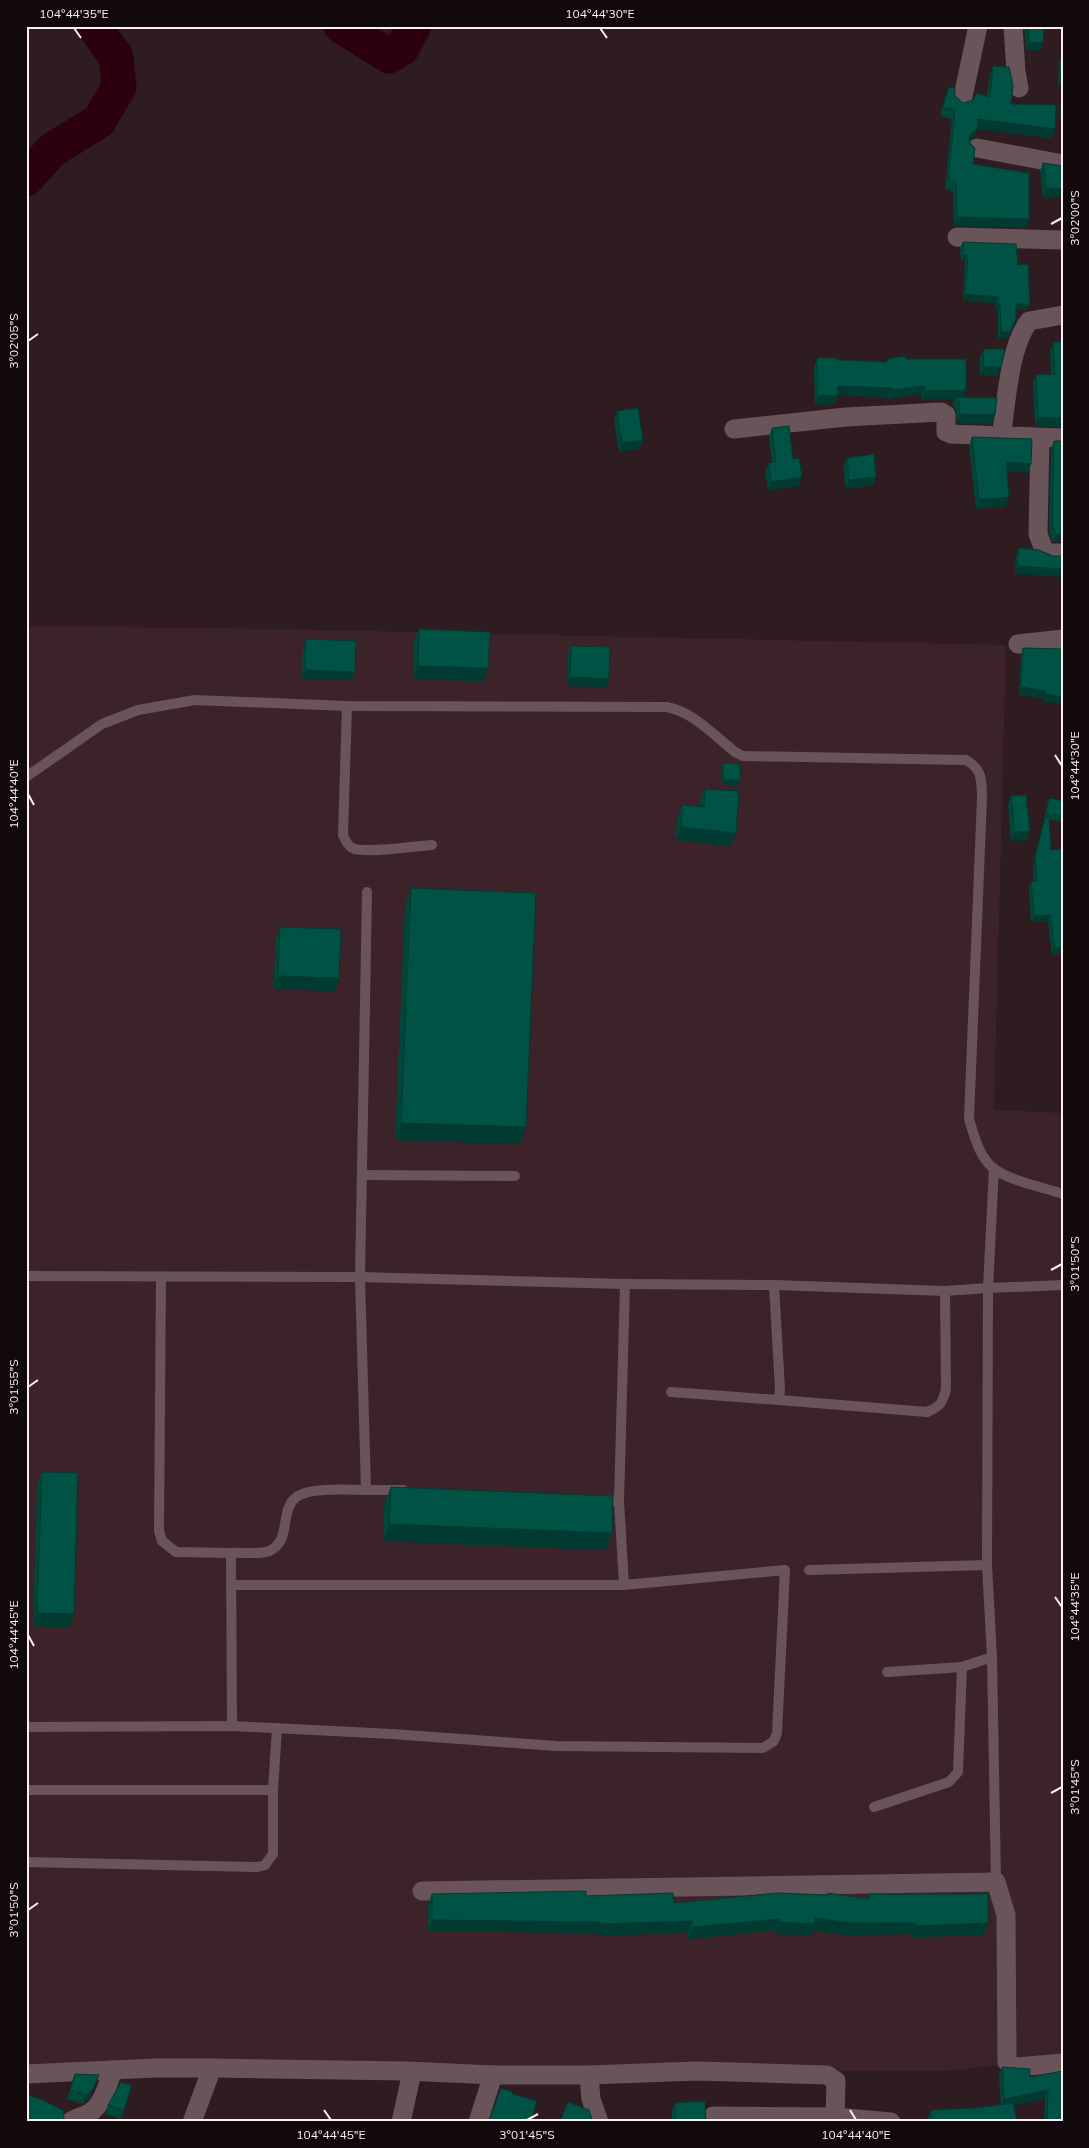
<svg xmlns="http://www.w3.org/2000/svg" width="1089" height="2148" viewBox="0 0 1089 2148" font-family="Mulish,sans-serif">
<rect width="100%" height="100%" fill="#2e1c21"/>
<polygon fill="#3c232a" points="26,626 270,629 1006,645 994,1110 1063,1113 1063,2059 941,2071 26,2073"/>
<g fill="none" stroke-linecap="round" stroke-linejoin="round">
<g stroke="#2c0011" stroke-width="35">
<polyline points="341,26 389,56 402,48 414,26"/>
<polyline points="26,179 52,150 99,121 119,87 116,57 94,26"/>
</g>
<g stroke="#695459" stroke-width="10">
<path d="M347,706L343,835C345,839 347,845 352,848C364,854 417,846 432,845"/>
<path d="M26,777L102,724L138,710L195,700L347,706L667,707C693,712 714,735 735,752L743,756L966,760C983,770 981,779 982,798L969,1119C974,1136 979,1156 993,1168C1009,1181 1043,1187 1063,1194"/>
<polyline points="367,892 360,1277 366,1490 403,1490"/>
<polyline points="362,1175 515,1176"/>
<polyline points="26,1276 360,1277 625,1284 774,1285 945,1291 988,1288 994,1168"/>
<polyline points="161,1277 159,1531 162,1541 176,1552 231,1553 232,1726"/>
<polyline points="671,1392 779,1400 780,1389 774,1285"/>
<path d="M779,1400L927,1412C940,1407 943,1402 946,1389L945,1291"/>
<polyline points="600,1500 619,1501 625,1284"/>
<polyline points="619,1501 624,1585"/>
<path d="M231,1553C242,1552 259,1555 269,1551C293,1541 278,1508 298,1496C312,1487 349,1490 366,1490"/>
<polyline points="809,1570 987,1565"/>
<polyline points="887,1672 962,1667 992,1657"/>
<polyline points="26,1727 232,1726 392,1734 556,1746 763,1748 774,1741 777,1733 785,1570 624,1585 231,1585"/>
<polyline points="26,1790 273,1790"/>
<polyline points="874,1807 949,1782 958,1772 962,1667"/>
<polyline points="26,1862 258,1867 265,1865 273,1854 273,1790 277,1728"/>
<polyline points="996,1882 992,1657 987,1565 988,1288 1063,1285"/>
</g>
<g stroke="#695459" stroke-width="19">
<polyline points="1013,26 1016,72 1019,88"/>
<polyline points="962,101 978,26"/>
<polyline points="977,148 1063,164"/>
<polyline points="957,237 1063,240"/>
<polyline points="734,429 846,417 941,412 946,415 946,432 951,434 1063,438"/>
<path d="M1001,437C1007,402 1008,350 1029,321L1063,315"/>
<polyline points="1040,439 1038,534 1044,550 1050,553 1063,553"/>
<polyline points="1018,644 1063,639"/>
<polyline points="422,1891 996,1882 1006,1915 1007,2062 1015,2067 1063,2063"/>
<polyline points="26,2074 155,2068 212,2068 407,2071 493,2075 589,2075 697,2071 827,2075 836,2081 835,2117 891,2122"/>
<polyline points="589,2075 591,2099 599,2122"/>
<polyline points="713,2116 835,2117"/>
<path d="M70,2122C76,2117 84,2117 91,2112C103,2104 108,2083 113,2070"/>
<polyline points="192,2122 212,2068"/>
<polyline points="401,2122 412,2072"/>
<polyline points="478,2122 493,2075"/>
</g>
</g>
<g fill="#00473a">
<polygon points="1025,26 1044,26 1040,51 1026,50 1024,28"/>
<polygon points="1062,55 1063,55 1063,118 1060,118 1062,85 1058,85 1059,64"/>
<polygon points="993,66 1011,104 1052,138 977,129 974,137 970,141 973,164 1026,228 954,226 953,191 945,189 952,119 940,116 945,96 949,87 955,96 963,103 987,96 990,75"/>
<polygon points="1043,163 1063,166 1063,198 1043,197 1040,171"/>
<polygon points="963,242 1018,265 1027,310 1016,310 1014,325 1008,338 998,339 998,310 996,310 996,303 963,301 965,261 961,261 960,248"/>
<polygon points="1053,342 1063,427 1035,426 1033,383 1036,375 1051,374 1050,351"/>
<polygon points="984,349 998,376 980,375 980,357"/>
<polygon points="817,358 837,360 886,362 887,359 906,359 966,390 963,397 995,415 992,424 957,423 956,410 952,405 954,399 922,399 922,394 888,399 887,397 838,395 835,404 815,405 814,367"/>
<polygon points="617,411 639,449 619,452 614,420"/>
<polygon points="772,428 793,459 799,486 768,490 765,472 769,463 772,462 769,437"/>
<polygon points="972,437 1028,473 1007,471 1006,506 976,509 969,446"/>
<polygon points="1054,441 1063,441 1063,542 1053,542 1049,532 1051,449"/>
<polygon points="847,458 876,477 873,485 846,489 843,466"/>
<polygon points="1019,548 1053,556 1015,574 1016,556"/>
<polygon points="419,629 488,668 483,681 413,679 414,642"/>
<polygon points="306,639 355,672 352,680 302,679 303,648"/>
<polygon points="571,646 606,687 567,686 568,654"/>
<polygon points="1023,648 1063,649 1043,702 1044,698 1019,695 1021,655"/>
<polygon points="723,763 740,780 738,785 722,784 722,768"/>
<polygon points="705,789 736,833 731,846 676,840 677,818 682,805 700,806 700,801"/>
<polygon points="1011,796 1030,831 1026,840 1011,841 1008,805"/>
<polygon points="1049,798 1063,801 1063,822 1049,819 1051,850 1063,953 1052,955 1048,921 1031,922 1029,888 1031,882 1034,882 1033,865"/>
<polygon points="411,888 526,1127 520,1144 395,1140 405,905"/>
<polygon points="280,927 339,978 335,991 273,989 276,940"/>
<polygon points="42,1472 69,1627 33,1626 37,1485"/>
<polygon points="391,1487 612,1533 606,1550 383,1541 384,1504"/>
<polygon points="432,1894 586,1896 674,1903 868,1898 869,1894 984,1935 911,1937 911,1934 845,1935 813,1930 811,1935 775,1934 775,1930 688,1939 688,1932 597,1936 597,1933 428,1931 428,1905"/>
<polygon points="1002,2067 1030,2077 1063,2071 1063,2122 1044,2122 1045,2099 1014,2105 1017,2122 928,2122 928,2118 931,2110 975,2108 1001,2105 999,2076"/>
<polygon points="75,2074 99,2075 90,2097 83,2104 67,2099"/>
<polygon points="26,2094 62,2122 26,2122"/>
<polygon points="675,2103 706,2122 672,2122 672,2111"/>
<polygon points="108,2105 124,2110 121,2119 105,2114"/>
</g>
<g fill="#003a30">
<polygon points="1029,42 1043,43 1040,51 1026,50"/>
<polygon points="1061,76 1063,76 1063,83 1062,85 1058,85"/>
<polygon points="1063,111 1063,118 1060,118"/>
<polygon points="978,119 1055,129 1052,138 977,129 974,137 966,145 969,136"/>
<polygon points="1046,188 1063,189 1063,198 1043,197"/>
<polygon points="957,217 1029,219 1026,228 954,226"/>
<polygon points="963,255 968,255 965,261 961,261"/>
<polygon points="965,294 998,297 996,303 963,301"/>
<polygon points="998,304 1000,304 998,310 996,310"/>
<polygon points="1016,304 1030,304 1027,310 1014,310"/>
<polygon points="1016,319 1008,338 998,339 1001,332"/>
<polygon points="983,367 1001,367 998,376 980,375"/>
<polygon points="838,386 891,388 887,397 834,395"/>
<polygon points="925,386 922,394 888,399 891,390"/>
<polygon points="966,390 962,399 955,397 954,399 922,399 925,391"/>
<polygon points="838,395 835,404 815,405 818,396"/>
<polygon points="960,414 995,415 992,424 957,423"/>
<polygon points="1038,417 1063,418 1063,427 1035,426"/>
<polygon points="643,440 639,449 619,452 622,443"/>
<polygon points="1006,462 1031,464 1028,473 1003,471"/>
<polygon points="802,477 799,486 768,490 771,482"/>
<polygon points="876,477 873,485 846,489 849,480"/>
<polygon points="1009,497 1006,506 976,509 979,500"/>
<polygon points="1056,534 1063,534 1063,542 1053,542"/>
<polygon points="1017,566 1063,569 1063,577 1015,574"/>
<polygon points="418,666 488,668 483,681 413,679"/>
<polygon points="305,670 355,672 352,680 302,679"/>
<polygon points="570,677 609,679 606,687 567,686"/>
<polygon points="1021,687 1047,691 1044,698 1019,695"/>
<polygon points="1046,694 1063,697 1063,704 1043,702"/>
<polygon points="723,780 740,780 738,785 722,784"/>
<polygon points="681,827 736,833 731,846 676,840"/>
<polygon points="1030,831 1026,840 1011,841 1015,832"/>
<polygon points="1050,915 1048,921 1031,922 1034,916"/>
<polygon points="1063,947 1063,953 1052,955 1055,948"/>
<polygon points="278,976 339,978 335,991 273,989"/>
<polygon points="401,1123 526,1127 520,1144 395,1140"/>
<polygon points="389,1524 612,1533 606,1550 383,1541"/>
<polygon points="37,1613 74,1614 69,1627 33,1626"/>
<polygon points="815,1918 915,1923 911,1934 845,1935 813,1930 811,1935 775,1934 779,1922"/>
<polygon points="779,1919 775,1930 688,1939 693,1927"/>
<polygon points="432,1920 601,1922 597,1933 428,1931"/>
<polygon points="692,1921 688,1932 597,1936 601,1924"/>
<polygon points="988,1923 984,1935 911,1937 915,1926"/>
<polygon points="99,2075 90,2097 83,2104 86,2095"/>
<polygon points="1048,2090 1045,2099 1001,2108 1004,2099"/>
</g>
<g fill="#005344" stroke="#003a30">
<polygon points="1028,26 1044,26 1043,43 1029,42"/>
<polygon points="1062,55 1063,55 1063,76 1061,76"/>
<polygon points="993,66 1009,67 1013,85 1011,104 1056,105 1055,129 978,119 977,128 969,136 970,143 975,148 973,164 1029,173 1029,219 957,217 956,182 948,180 955,110 943,107 949,87 955,88 955,96 963,103 973,100 977,93 990,97"/>
<polygon points="1043,163 1063,166 1063,189 1046,188"/>
<polygon points="963,242 1016,244 1018,265 1028,264 1030,304 1016,304 1016,319 1010,332 1001,332 1000,304 998,304 998,297 965,294 968,255 963,255"/>
<polygon points="1053,342 1063,342 1063,418 1038,417 1036,375 1055,374"/>
<polygon points="984,349 1005,349 1001,367 983,367"/>
<polygon points="905,356 906,359 966,359 966,390 925,391 925,386 891,390 891,388 838,386 838,395 818,396 817,358 837,358 837,360 887,362 887,359"/>
<polygon points="955,397 997,398 995,415 960,414 959,401"/>
<polygon points="638,408 643,440 622,443 617,411"/>
<polygon points="789,426 793,459 799,458 802,477 771,482 769,463 776,462 772,428"/>
<polygon points="972,437 1032,439 1031,464 1006,462 1009,497 979,500"/>
<polygon points="1054,441 1063,441 1063,534 1056,534 1052,524"/>
<polygon points="874,454 876,477 849,480 847,458"/>
<polygon points="1019,548 1039,550 1053,556 1063,556 1063,569 1017,566"/>
<polygon points="419,629 490,632 488,668 418,666"/>
<polygon points="306,639 356,641 355,672 305,670"/>
<polygon points="571,646 610,647 609,679 570,677"/>
<polygon points="1023,648 1063,649 1063,697 1046,694 1047,691 1021,687"/>
<polygon points="723,763 740,764 740,780 723,780"/>
<polygon points="705,789 739,791 736,833 681,827 682,805 704,807"/>
<polygon points="1026,795 1030,831 1015,832 1011,796"/>
<polygon points="1049,798 1063,801 1063,817 1046,813"/>
<polygon points="1045,817 1049,817 1051,850 1063,849 1063,947 1055,948 1050,915 1034,916 1031,882 1037,881 1035,858"/>
<polygon points="411,888 536,893 526,1127 401,1123"/>
<polygon points="280,927 341,929 339,978 278,976"/>
<polygon points="42,1472 78,1473 74,1614 37,1613"/>
<polygon points="391,1487 613,1496 612,1533 389,1524"/>
<polygon points="586,1891 586,1896 673,1893 674,1903 777,1893 828,1895 828,1893 869,1899 869,1894 988,1894 988,1923 915,1926 915,1923 849,1923 815,1918 815,1924 779,1922 779,1919 693,1927 692,1921 601,1924 601,1922 432,1920 432,1894"/>
<polygon points="1002,2067 1030,2069 1030,2077 1063,2071 1063,2122 1047,2122 1048,2090 1004,2099"/>
<polygon points="75,2074 99,2075 93,2089 86,2095 70,2090"/>
<polygon points="121,2082 132,2085 124,2110 108,2105"/>
<polygon points="501,2088 513,2092 512,2094 537,2101 530,2122 488,2122 489,2121"/>
<polygon points="26,2094 40,2099 63,2110 64,2119 62,2122 38,2122 26,2116"/>
<polygon points="705,2101 706,2122 676,2122 675,2103"/>
<polygon points="568,2102 589,2110 592,2119 591,2122 560,2122"/>
<polygon points="1013,2103 1017,2122 931,2122 931,2110 975,2108"/>
</g>
<path fill="none" stroke="#fdeff3" stroke-width="2" d="M74,28L81,38M600,28L607,38M1051,224L1062,218M28,341L38,334M1055,755L1062,766M28,794L34,805M1051,1270L1062,1264M28,1387L38,1380M1055,1597L1062,1607M28,1635L34,1646M1051,1793L1062,1787M28,1910L38,1903M324,2110L331,2120M850,2110L856,2120M527,2120L538,2114"/>
<rect width="1089" height="2148" fill="none" stroke="#11090b" stroke-width="55"/>
<rect x="28" y="28" width="1034" height="2092" fill="none" stroke="#fdeff3" stroke-width="2"/>
<g font-size="12" text-anchor="middle" fill="#fdeff3">
<text x="74" y="18">104°44'35"E</text>
<text x="600" y="18">104°44'30"E</text>
<text transform="translate(1075 218) rotate(-90)" y="4">3°02'00"S</text>
<text transform="translate(14 341) rotate(-90)" y="4">3°02'05"S</text>
<text transform="translate(1075 766) rotate(-90)" y="4">104°44'30"E</text>
<text transform="translate(14 794) rotate(-90)" y="4">104°44'40"E</text>
<text transform="translate(1075 1264) rotate(-90)" y="4">3°01'50"S</text>
<text transform="translate(14 1387) rotate(-90)" y="4">3°01'55"S</text>
<text transform="translate(1075 1607) rotate(-90)" y="4">104°44'35"E</text>
<text transform="translate(14 1635) rotate(-90)" y="4">104°44'45"E</text>
<text transform="translate(1075 1787) rotate(-90)" y="4">3°01'45"S</text>
<text transform="translate(14 1910) rotate(-90)" y="4">3°01'50"S</text>
<text x="331" y="2139">104°44'45"E</text>
<text x="527" y="2139">3°01'45"S</text>
<text x="856" y="2139">104°44'40"E</text>
</g>
</svg>
